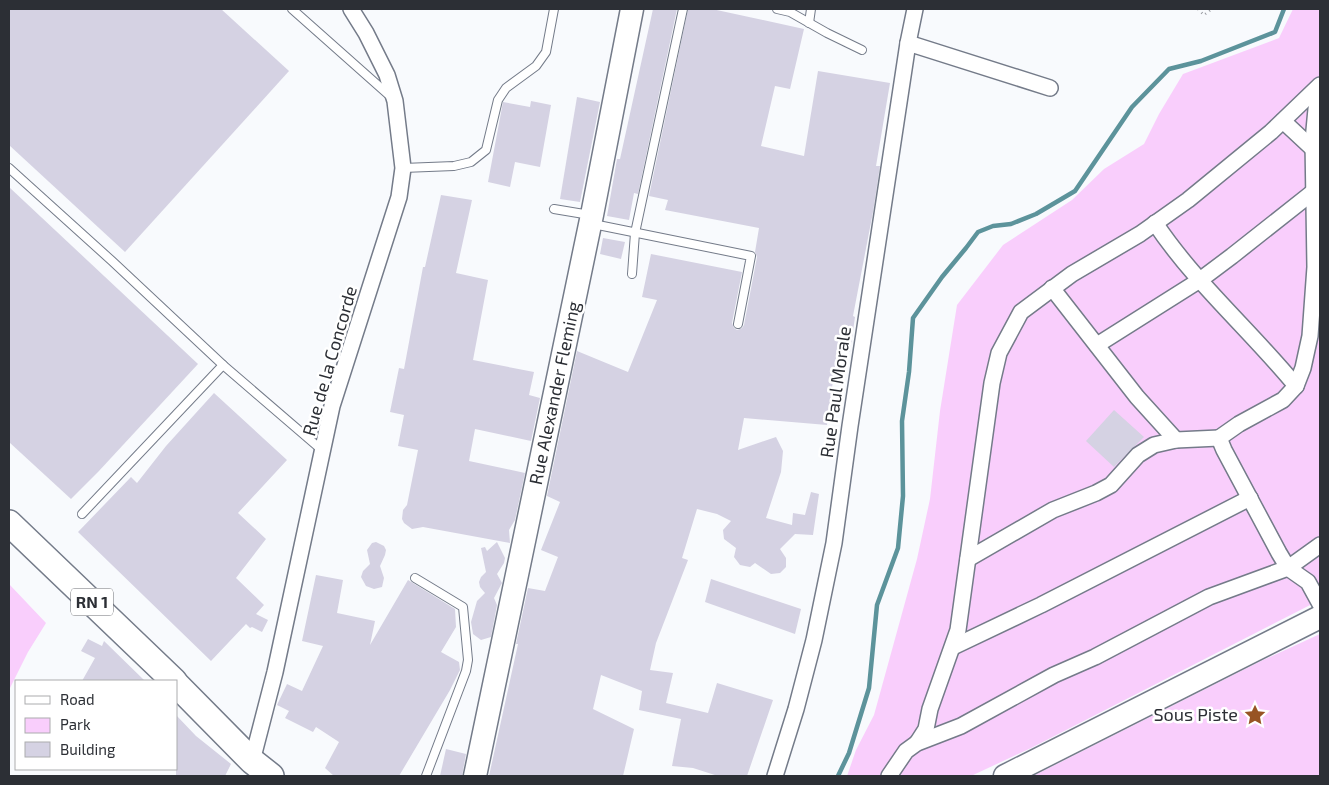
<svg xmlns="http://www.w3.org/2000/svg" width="1329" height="785" viewBox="0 0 1329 785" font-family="'Exo 2',sans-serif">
<rect width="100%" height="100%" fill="#f8fafd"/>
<g fill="#f9cefc">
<polygon points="1293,9 1320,9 1320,600 1031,748 971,776 847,776 856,750 874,715 917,559 930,499 940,411 957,305 1003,245 1072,200 1104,169 1144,144 1159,114 1183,74 1279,38"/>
<polygon points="9,584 46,623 28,652 9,690"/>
<polygon points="1320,634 1320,776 1033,776 1261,661"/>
</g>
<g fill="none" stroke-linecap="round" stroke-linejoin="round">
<polyline stroke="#5c939b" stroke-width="4.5" points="838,776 849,753 869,688 877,605 898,548 903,496 902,421 909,372 913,318 942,277 966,248 978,232 993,226 1011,224 1036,214 1075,191 1132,107 1169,69 1201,61 1275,32 1284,9"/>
</g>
<g fill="#d5d2e3">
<polygon points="9,9 221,9 289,71 125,252 9,145"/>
<polygon points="653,9 677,9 638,194 634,193 629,220 607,216 617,159 620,159"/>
<polygon points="688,9 712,9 804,29 790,89 775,86 761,146 804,156 818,71 890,83 876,166 880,166 873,212 853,316 855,317 850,352 837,351 827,425 744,418 738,450 776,437 783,451 781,472 766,518 792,525 793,513 805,515 811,492 819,494 813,535 795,534 780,549 786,558 786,567 780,573 771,574 755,563 750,567 740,565 734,557 736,548 724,539 723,530 731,521 717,514 697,509 682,558 688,560 656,643 650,670 673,673 666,703 708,713 717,683 773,700 747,776 718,776 693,768 672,766 681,719 639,710 642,691 601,675 593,709 634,729 623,776 489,776 518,644 516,644 528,588 545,591 558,557 541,550 560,502 547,496 577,351 628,372 657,300 642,297 651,254 742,272 732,323 734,328 737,330 742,328 744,325 757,257 755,252 759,228 665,210 668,200 649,196"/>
<polygon points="577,97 600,102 580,202 560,199"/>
<polygon points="531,101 551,105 540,167 515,162 510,187 488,182 503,102 530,107"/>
<polygon points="9,187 198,364 98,472 71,499 9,442"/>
<polygon points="441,195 472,200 456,273 488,280 473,360 534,372 529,395 540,398 531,441 475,429 469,461 525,473 515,520 509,530 510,543 423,527 412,529 404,523 402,519 403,510 407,505 418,450 398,446 404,415 390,412 399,368 404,369 423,267 425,267"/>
<polygon points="603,238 625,242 621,259 600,254"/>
<polygon points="214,393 287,460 238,513 266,539 236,578 264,605 256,614 268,620 262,632 252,627 250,628 246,624 211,661 78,532 131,477 137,483 166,446"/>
<polygon points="1114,410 1144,437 1114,467 1086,441"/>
<polygon points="376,542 384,546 386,550 385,555 380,566 384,578 382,587 374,589 366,586 361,577 363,571 370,564 367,550 372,543"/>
<polygon points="497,542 505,558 504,563 497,574 502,583 494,598 497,605 491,637 481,640 473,634 471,622 477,601 485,593 480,587 479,582 481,577 486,572 481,548 485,547 487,551"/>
<polygon points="316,575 343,580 337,613 375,621 370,645 408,580 455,609 456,627 441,652 459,662 460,670 450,690 399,776 334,776 325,768 339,742 316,727 313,732 285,718 289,711 277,705 287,684 302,691 323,646 302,641"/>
<polygon points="711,579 801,609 795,634 705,602"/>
<polygon points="88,639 102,646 104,641 145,681 82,681 95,658 81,651"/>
<polygon points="176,715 196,736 231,764 225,776 176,776"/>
<polygon points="446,749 466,754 462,776 440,776"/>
</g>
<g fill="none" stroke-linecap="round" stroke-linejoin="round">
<g stroke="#747b89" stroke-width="10">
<g id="lane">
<polyline points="292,9 390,96"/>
<polyline points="777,9 790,12 827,33 862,50"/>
<polyline points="809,23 811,9"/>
<polyline points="9,168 112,261 223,365 323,451"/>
<polyline points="403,168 454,166 471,162 486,150 498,100 506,88 536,66 546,52 554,9"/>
<polyline points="554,209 590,215"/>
<polyline points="593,224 751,256 738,324"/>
<polyline points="632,274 635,233 683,9"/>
<polyline points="82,514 223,365"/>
<polyline points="415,578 463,607 468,660 466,671 426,776"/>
</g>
</g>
<g stroke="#747b89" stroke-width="18">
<g id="street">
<polyline points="908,43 1050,88"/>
<polyline points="1320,90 1316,109 1313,141 1315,267 1310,336 1303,368 1296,386 1283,400 1239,424 1219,438 1224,450 1279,553 1288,568 1308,582 1320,604"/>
<polyline points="1283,121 1313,149"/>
<path d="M1155,223C1195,283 1251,331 1296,386"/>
<polyline points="1052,288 1137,397 1176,440"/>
<polyline points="1097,345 1200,280 1232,256 1313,192"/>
<polyline points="968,559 1053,510 1096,493 1111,485 1138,455 1154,445 1176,440 1219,438"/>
<polyline points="953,647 1041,605 1250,498"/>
<polyline points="917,743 926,729 930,709 958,630 992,383 999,353 1021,312 1072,274 1140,234 1188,200 1271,132 1320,85"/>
<polyline points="252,761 275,672 332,406 399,197 403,168 395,101 387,75 366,33 351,9"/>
<polyline points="775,776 796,709 814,640 834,543 850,426 908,43 915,9"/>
<polyline points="889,776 906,751 917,743 961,726 1054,675 1095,657 1209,597 1288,568 1320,545"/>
</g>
</g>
<g stroke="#747b89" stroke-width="25">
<g id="secondary">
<polyline points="475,776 592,215 632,9"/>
<polyline points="1005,776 1320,617"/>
</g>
</g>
<g stroke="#747b89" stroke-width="28">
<g id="primary">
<polyline points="9,523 174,681"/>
<polyline points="176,684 252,761 271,776"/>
</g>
</g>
<polyline stroke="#96989d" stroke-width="2.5" stroke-dasharray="1 4" stroke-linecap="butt" points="1198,9 1204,15 1212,9"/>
<use href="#lane" stroke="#fff" stroke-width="8"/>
<use href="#street" stroke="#fff" stroke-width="15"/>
<use href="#secondary" stroke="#fff" stroke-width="22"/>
<use href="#primary" stroke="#fff" stroke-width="25"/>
</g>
<defs>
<g id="sight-bare" transform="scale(1.725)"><path d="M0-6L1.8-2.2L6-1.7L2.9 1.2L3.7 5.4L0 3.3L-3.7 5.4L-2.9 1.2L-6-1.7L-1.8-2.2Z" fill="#975424" stroke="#fff" stroke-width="2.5" paint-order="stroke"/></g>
</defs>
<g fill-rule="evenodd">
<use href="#sight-bare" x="1255" y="715"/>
</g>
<g text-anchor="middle" stroke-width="5" stroke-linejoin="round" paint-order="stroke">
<rect fill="#fff" stroke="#6b6d72" stroke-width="1" x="71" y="588.5" width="42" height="27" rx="4"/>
<g font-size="16" font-weight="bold" fill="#2c2f35">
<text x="92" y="608">RN 1</text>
</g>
<g font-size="18" fill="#2c2f35" stroke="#fff">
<text transform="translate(330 361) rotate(-74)" y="6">Rue de la Concorde</text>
<text transform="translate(836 392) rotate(-82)" y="6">Rue Paul Morale</text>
<text transform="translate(555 393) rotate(-78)" y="6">Rue Alexander Fleming</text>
</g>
<g font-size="18" fill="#2c2f35" stroke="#fff" text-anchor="end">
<text x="1238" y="721">Sous Piste</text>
</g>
</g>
<rect width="1329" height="785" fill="none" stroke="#2c2f35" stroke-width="20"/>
<rect x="15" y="680" width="162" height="90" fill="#ffffff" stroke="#abacae"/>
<rect x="25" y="696" width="25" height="8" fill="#ffffff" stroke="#abacae"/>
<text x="60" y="705" font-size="15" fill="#2c2f35">Road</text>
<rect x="25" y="718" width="25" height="15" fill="#f9cefc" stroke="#abacae"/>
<text x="60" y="730" font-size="15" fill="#2c2f35">Park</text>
<rect x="25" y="742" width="25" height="15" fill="#d5d2e3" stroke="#abacae"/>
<text x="60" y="755" font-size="15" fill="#2c2f35">Building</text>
</svg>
